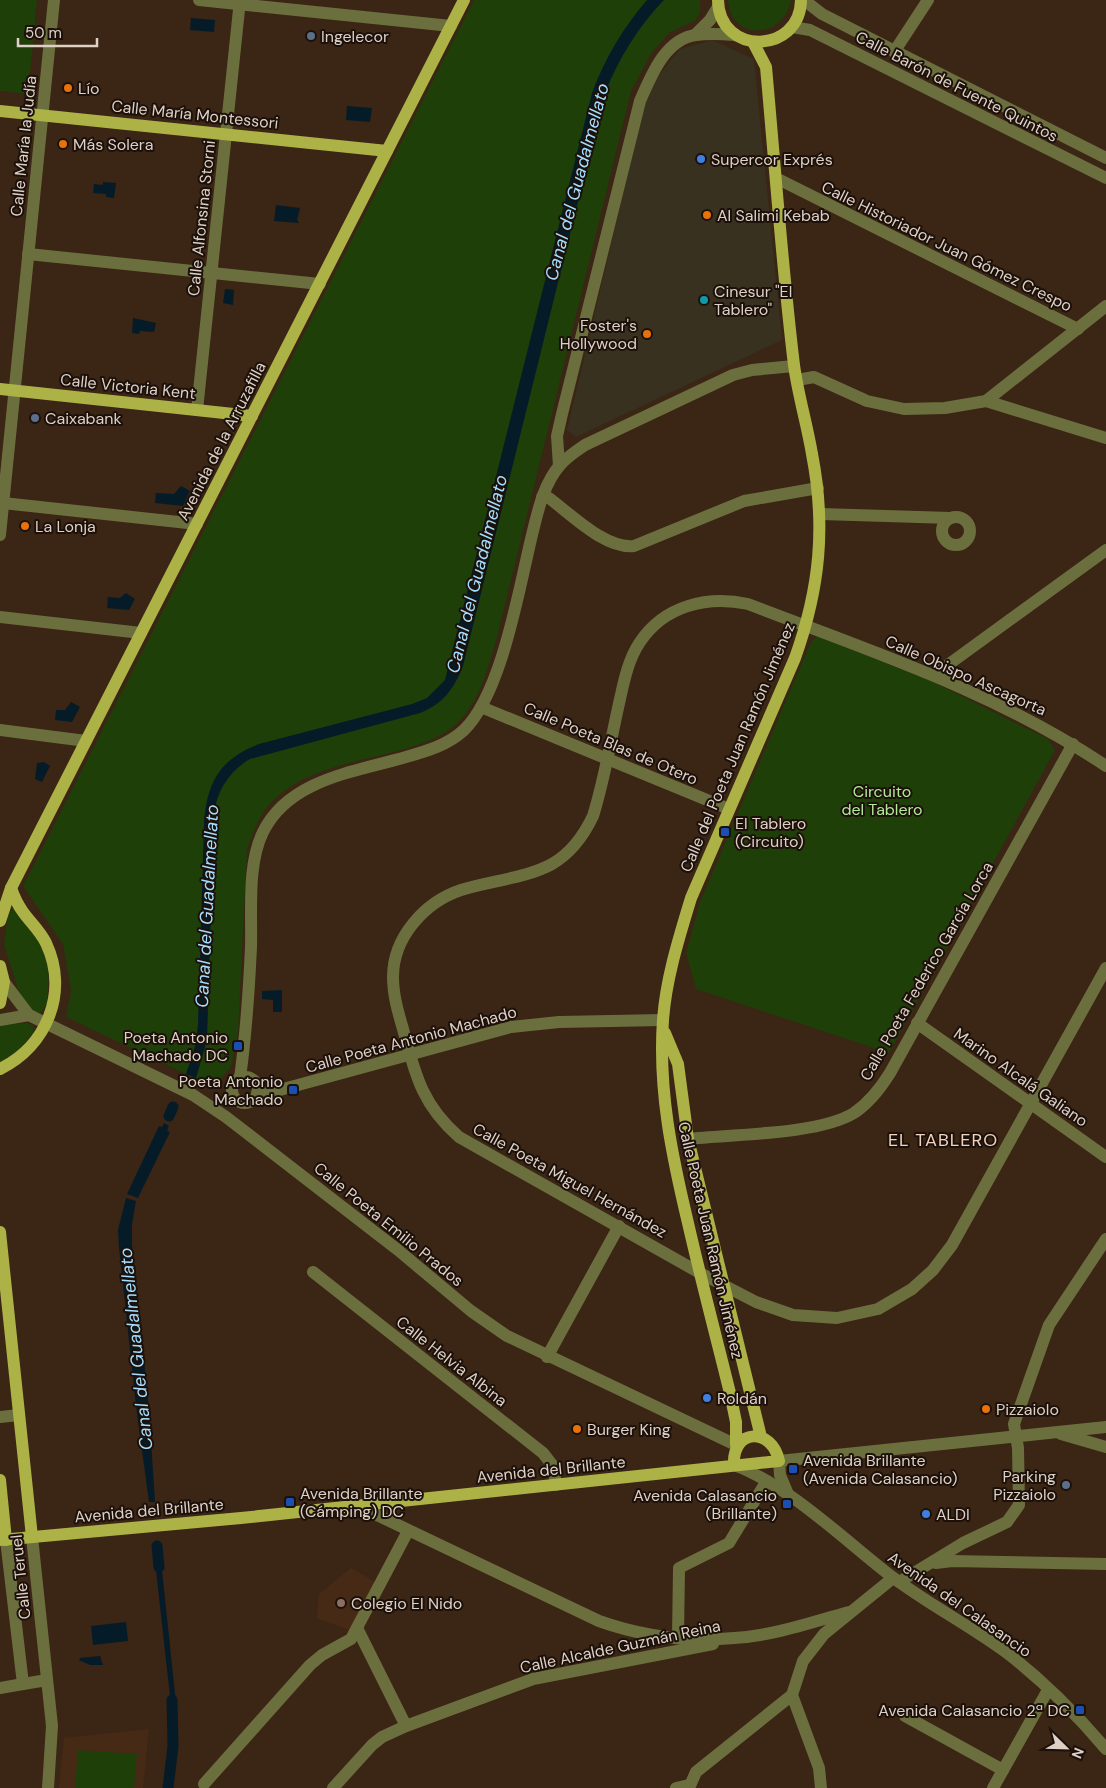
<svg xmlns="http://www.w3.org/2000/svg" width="1106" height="1788" viewBox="0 0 1106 1788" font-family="'DM Sans',sans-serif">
<rect width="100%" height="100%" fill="#3b2515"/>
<polygon fill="#383120" points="712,40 754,59 782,340 576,437 567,430 648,89 680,49"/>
<g fill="#472a16">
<polygon points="351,1568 375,1582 349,1630 317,1618 319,1594"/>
<polygon points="149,1729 143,1788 59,1788 64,1738"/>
</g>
<g fill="#1f3f09">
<polygon points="0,0 37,0 28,94 0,91"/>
<path d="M474,0H700V12L696,20L669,33L652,52L631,91L497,637C489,664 482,695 463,717C448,735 426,743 404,749C360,762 301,768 269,805C258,817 253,834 247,849L238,1033L231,1066L220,1080L209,1085L66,1017L71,991L63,944L23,886Z"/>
<path d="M728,0H791V1C781,42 730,39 728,0Z"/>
<polygon points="817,636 931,681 1048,739 1055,750 889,1053 696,989 686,953 700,902 811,642"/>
<polygon points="13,907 42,946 49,972 47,1003 41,1013 35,1012 20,996 4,944 8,916"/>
<polygon points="27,1023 33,1026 33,1033 18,1052 0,1063 0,1025"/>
<polygon points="78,1750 137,1754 134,1788 75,1788"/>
</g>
<g fill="#051c28">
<path d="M647,0H664C638,27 619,58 605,93L463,666C454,689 443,704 420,713L250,759C230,770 217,791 214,813L207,1040L196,1078L186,1074L196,1043L198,1023L204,823C207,782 220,759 259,744L412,704L427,698L445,680L592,93C605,58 623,28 647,0Z"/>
<polygon points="191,18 215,20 214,32 190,30"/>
<polygon points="347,106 372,108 370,122 346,120"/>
<polygon points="103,182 116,183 114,198 106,197 106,194 93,193 94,184 103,185"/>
<polygon points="276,205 300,208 297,220 299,223 274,221"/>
<polygon points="225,289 234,290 233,305 223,303"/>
<polygon points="133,318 156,323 154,332 140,331 139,334 132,333"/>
<polygon points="181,486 190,491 183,506 155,503 156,493 174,494"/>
<polygon points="126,593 135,599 129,610 107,608 108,597 120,598"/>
<polygon points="71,702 80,707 72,722 55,720 56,710 65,710"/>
<polygon points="44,762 50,766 42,782 35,779 37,763"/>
<polygon points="282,990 282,1012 273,1012 273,1000 262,999 262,991"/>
<polygon points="164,1123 169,1126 167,1131 170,1132 138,1198 127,1194 159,1126 162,1127"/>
<polygon points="126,1198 136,1201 132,1224 132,1245 149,1409 155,1502 149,1502 136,1406 119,1248 118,1230"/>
<polygon points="160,1551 177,1713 172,1714 154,1552"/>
<polygon points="126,1622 128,1641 93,1645 91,1626"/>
<polygon points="100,1656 103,1665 90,1665 79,1660 80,1658"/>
<polygon points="177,1718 176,1741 171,1741 172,1719"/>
<polygon points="171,1745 176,1745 171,1788 167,1788"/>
</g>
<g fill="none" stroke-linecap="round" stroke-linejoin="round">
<g stroke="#051c28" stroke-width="11">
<polyline points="169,1116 173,1107"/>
<polyline points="157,1546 159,1567"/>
<polyline points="168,1788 173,1746 172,1700"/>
</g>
<g stroke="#6b6f3e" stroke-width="12">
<polyline points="199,0 451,26"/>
<polyline points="804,0 822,14 1106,158"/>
<polyline points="792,27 810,30 1106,178"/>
<polyline points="695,35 710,20 718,7"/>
<polyline points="894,52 928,0"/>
<polyline points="776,178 1078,329"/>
<polyline points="28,254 320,284"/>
<polyline points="797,380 814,377 867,401 904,409 945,408 986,401 1106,306"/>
<polyline points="986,401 1106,438"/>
<polyline points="197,410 240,0"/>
<path d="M559,466L557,436L562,414L640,101C651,76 665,39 696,35C709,33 723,34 735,35"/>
<path d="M542,497L549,498C572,515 605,549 634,546L744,501L818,488"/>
<polyline points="3,503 197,524"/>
<polyline points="821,514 951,518"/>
<circle cx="956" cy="531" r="14"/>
<polyline points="0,535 54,0"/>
<polyline points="0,617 141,633"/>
<polyline points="934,675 1106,550"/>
<polyline points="481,707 729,809"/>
<polyline points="0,730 86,741"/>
<path d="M1106,766C996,692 870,651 748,604C707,595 664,606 640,642C627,661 623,686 618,708C610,744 604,781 593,816C584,835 571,853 552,864C527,878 489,881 461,890C425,902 393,937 393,977C393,995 398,1012 403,1029C415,1074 422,1105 459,1137L700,1273L756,1302L793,1315L837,1318L878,1309L912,1289L933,1270L952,1245L1106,968"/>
<polyline points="4,982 29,1015 193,1095 226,1117 398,1250 471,1311 507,1336 736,1445"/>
<polyline points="0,1020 29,1015"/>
<polyline points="917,1023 1106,1157"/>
<circle cx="245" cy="1090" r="13"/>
<path d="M240,1078C246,1034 249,991 251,947C252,910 247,865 263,832C289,779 355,772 406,757C427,751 448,745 464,730C502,693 519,588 532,535C538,511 543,485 560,465C567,457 576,451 585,445L733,375L752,370L794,366"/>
<polyline points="257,1093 276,1091 511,1027 559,1022 663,1020"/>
<path d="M688,1139C732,1134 818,1135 854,1113C869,1103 880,1089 890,1073L1073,744"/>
<polyline points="313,1272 543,1453 553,1466 556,1485"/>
<polyline points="547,1357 619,1226"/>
<polyline points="0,1417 19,1415"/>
<polyline points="1061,1434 1106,1447"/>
<path d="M734,1465C790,1486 843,1539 891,1576C929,1605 973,1627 1011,1656C1045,1683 1078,1716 1106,1749"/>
<polyline points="788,1494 780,1475 779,1461 1106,1427"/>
<path d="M356,1505L599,1621C641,1636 689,1642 734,1638C773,1636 812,1622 849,1612"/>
<polyline points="32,1537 52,1726 48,1788"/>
<polyline points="6,1540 23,1684 47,1680"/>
<polyline points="936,1563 952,1561 1106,1564"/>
<polyline points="899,1582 963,1543 1007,1522 1019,1505 1018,1448 1014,1424 1049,1325 1106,1239"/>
<polyline points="357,1628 406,1726"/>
<polyline points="678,1637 679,1568 729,1543 766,1482"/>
<polyline points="0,1688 23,1684"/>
<polyline points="792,1695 819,1768 821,1788"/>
<polyline points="905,1716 1003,1770"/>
<polyline points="204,1784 310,1665 322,1655 351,1639 408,1531"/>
<polyline points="333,1788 372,1745 382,1737 406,1726 533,1679 713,1644"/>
<polyline points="676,1788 689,1785"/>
<polyline points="689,1788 696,1772 792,1695 803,1661 824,1634 893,1578"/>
<polyline points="993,1788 1048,1690"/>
</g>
<g stroke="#acb246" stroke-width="12">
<path d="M718,0C719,56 800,55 801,0"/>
<polyline points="0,111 387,151"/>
<polyline points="0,389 252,416"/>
<polyline points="0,921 11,888 464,0"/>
<polyline points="0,966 4,982 0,1003"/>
<polyline points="665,1033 678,1064 688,1139 761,1437"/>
<path d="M0,1069C47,1046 69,992 46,943C40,931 31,923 23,912C18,905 14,897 11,888"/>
<polyline points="0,1232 32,1537"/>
<path d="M736,1445V1422L730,1393C716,1336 701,1280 688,1223C672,1156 658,1090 663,1020C666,978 679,938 691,898L795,658C820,588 826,526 812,454C807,424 798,395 794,365C782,266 775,166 766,67L753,42"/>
<polyline points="0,1480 6,1540"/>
<path d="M0,1540L241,1518L779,1461C772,1427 732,1428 734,1465"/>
</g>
</g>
<g fill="#5c6f8a" stroke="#1b110a" stroke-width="2">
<circle cx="311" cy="36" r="5"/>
<circle cx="35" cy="418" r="5"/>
<circle cx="1066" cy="1485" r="5"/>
</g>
<g fill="#e8710a" stroke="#1b110a" stroke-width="2">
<circle cx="68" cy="88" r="5"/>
<circle cx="63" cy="144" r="5"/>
<circle cx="707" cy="215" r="5"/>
<circle cx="647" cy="334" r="5"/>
<circle cx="25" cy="526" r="5"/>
<circle cx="986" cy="1409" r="5"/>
<circle cx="577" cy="1429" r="5"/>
</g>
<g fill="#3f7fe0" stroke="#1b110a" stroke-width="2">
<circle cx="701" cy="159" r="5"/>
<circle cx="707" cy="1398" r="5"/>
<circle cx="926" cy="1514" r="5"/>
</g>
<circle fill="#0f9aa8" stroke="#1b110a" stroke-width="2" cx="704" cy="300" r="5"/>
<g fill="#1a4fb4" stroke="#1b110a" stroke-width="2">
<rect x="720" y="827" width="10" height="10" rx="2.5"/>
<rect x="233" y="1041" width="10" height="10" rx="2.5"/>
<rect x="288" y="1085" width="10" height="10" rx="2.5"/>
<rect x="788" y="1464" width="10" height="10" rx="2.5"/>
<rect x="285" y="1497" width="10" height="10" rx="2.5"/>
<rect x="782" y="1499" width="10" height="10" rx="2.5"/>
<rect x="1075" y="1705" width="10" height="10" rx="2.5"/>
</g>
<circle fill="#8d6e63" stroke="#1b110a" stroke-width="2" cx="341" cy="1603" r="5"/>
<g text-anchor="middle" stroke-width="4" stroke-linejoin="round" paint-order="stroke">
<g font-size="16" fill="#dfd0c6" stroke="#1b110a" text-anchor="start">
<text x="321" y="42">Ingelecor</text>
<text x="78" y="94">Lío</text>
<text x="73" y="150">Más Solera</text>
<text x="711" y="165">Supercor Exprés</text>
<text x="717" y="221">Al Salimi Kebab</text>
<text x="714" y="297">Cinesur "El<tspan x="714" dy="18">Tablero"</tspan></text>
<text x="637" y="331" text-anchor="end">Foster's<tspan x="637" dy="18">Hollywood</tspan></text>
<text x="45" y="424">Caixabank</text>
<text x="35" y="532">La Lonja</text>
<text x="735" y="829">El Tablero<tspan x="735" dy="18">(Circuito)</tspan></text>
<text x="228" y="1043" text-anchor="end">Poeta Antonio<tspan x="228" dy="18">Machado DC</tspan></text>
<text x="283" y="1087" text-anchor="end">Poeta Antonio<tspan x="283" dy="18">Machado</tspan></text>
<text x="717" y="1404">Roldán</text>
<text x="996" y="1415">Pizzaiolo</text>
<text x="587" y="1435">Burger King</text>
<text x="803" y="1466">Avenida Brillante<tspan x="803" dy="18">(Avenida Calasancio)</tspan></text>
<text x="1056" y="1482" text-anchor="end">Parking<tspan x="1056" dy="18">Pizzaiolo</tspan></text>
<text x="300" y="1499">Avenida Brillante<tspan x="300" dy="18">(Cámping) DC</tspan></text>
<text x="777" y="1501" text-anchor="end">Avenida Calasancio<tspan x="777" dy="18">(Brillante)</tspan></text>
<text x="936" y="1520">ALDI</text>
<text x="351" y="1609">Colegio El Nido</text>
<text x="1070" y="1716" text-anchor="end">Avenida Calasancio 2ª DC</text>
</g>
<g font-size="16" fill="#dfd0c6" stroke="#1b110a">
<text transform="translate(957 86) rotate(27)" y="6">Calle Barón de Fuente Quintos</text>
<text transform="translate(195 114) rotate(6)" y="6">Calle María Montessori</text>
<text transform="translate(23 146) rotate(-84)" y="6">Calle María la Judía</text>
<text transform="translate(201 218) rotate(-84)" y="6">Calle Alfonsina Storni</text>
<text transform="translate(947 246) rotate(26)" y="6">Calle Historiador Juan Gómez Crespo</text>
<text transform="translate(128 386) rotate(6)" y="6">Calle Victoria Kent</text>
<text transform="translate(221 441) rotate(-63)" y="6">Avenida de la Arruzafilla</text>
<text transform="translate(966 675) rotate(24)" y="6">Calle Obispo Ascagorta</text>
<text transform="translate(611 743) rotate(23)" y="6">Calle Poeta Blas de Otero</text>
<text transform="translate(737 747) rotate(-67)" y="6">Calle del Poeta Juan Ramón Jiménez</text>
<text transform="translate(926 971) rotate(-60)" y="6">Calle Poeta Federico García Lorca</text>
<text transform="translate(411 1039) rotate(-15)" y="6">Calle Poeta Antonio Machado</text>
<text transform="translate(1021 1077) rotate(35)" y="6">Marino Alcalá Galiano</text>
<text transform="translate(570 1180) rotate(29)" y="6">Calle Poeta Miguel Hernández</text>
<text transform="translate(389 1224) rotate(39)" y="6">Calle Poeta Emilio Prados</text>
<text transform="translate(711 1240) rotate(77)" y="6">Calle Poeta Juan Ramón Jiménez</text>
<text transform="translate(452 1361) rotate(38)" y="6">Calle Helvia Albina</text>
<text transform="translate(551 1469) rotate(-6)" y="6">Avenida del Brillante</text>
<text transform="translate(149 1510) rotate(-5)" y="6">Avenida del Brillante</text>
<text transform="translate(20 1577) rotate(-96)" y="6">Calle Teruel</text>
<text transform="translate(960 1604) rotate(35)" y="6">Avenida del Calasancio</text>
<text transform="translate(620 1646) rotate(-12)" y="6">Calle Alcalde Guzmán Reina</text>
</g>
<g font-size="16" fill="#b2ea97" stroke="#1b110a">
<text x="882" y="797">Circuito<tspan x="882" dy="18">del Tablero</tspan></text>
</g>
<g font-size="18" font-style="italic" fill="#a4ddff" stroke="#1b110a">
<text transform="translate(577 182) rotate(-75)" y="6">Canal del Guadalmellato</text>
<text transform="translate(477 574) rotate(-76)" y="6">Canal del Guadalmellato</text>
<text transform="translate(207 906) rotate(-87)" y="6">Canal del Guadalmellato</text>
<text transform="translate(136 1349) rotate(-96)" y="6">Canal del Guadalmellato</text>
</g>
<g font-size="18" letter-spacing="1" fill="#f0d2be" stroke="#1b110a">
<text x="943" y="1146">EL TABLERO</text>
</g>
</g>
<g transform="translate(1066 1748) rotate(113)" stroke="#1b110a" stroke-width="4" paint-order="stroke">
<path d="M0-4L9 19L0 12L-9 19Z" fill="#dfd0c6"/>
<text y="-8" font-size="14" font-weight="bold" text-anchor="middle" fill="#dfd0c6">N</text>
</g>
<path d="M18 38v8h79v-8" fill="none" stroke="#dfd0c6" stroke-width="2.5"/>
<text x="25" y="38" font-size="15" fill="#dfd0c6" stroke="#1b110a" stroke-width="4" paint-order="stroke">50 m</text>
</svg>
